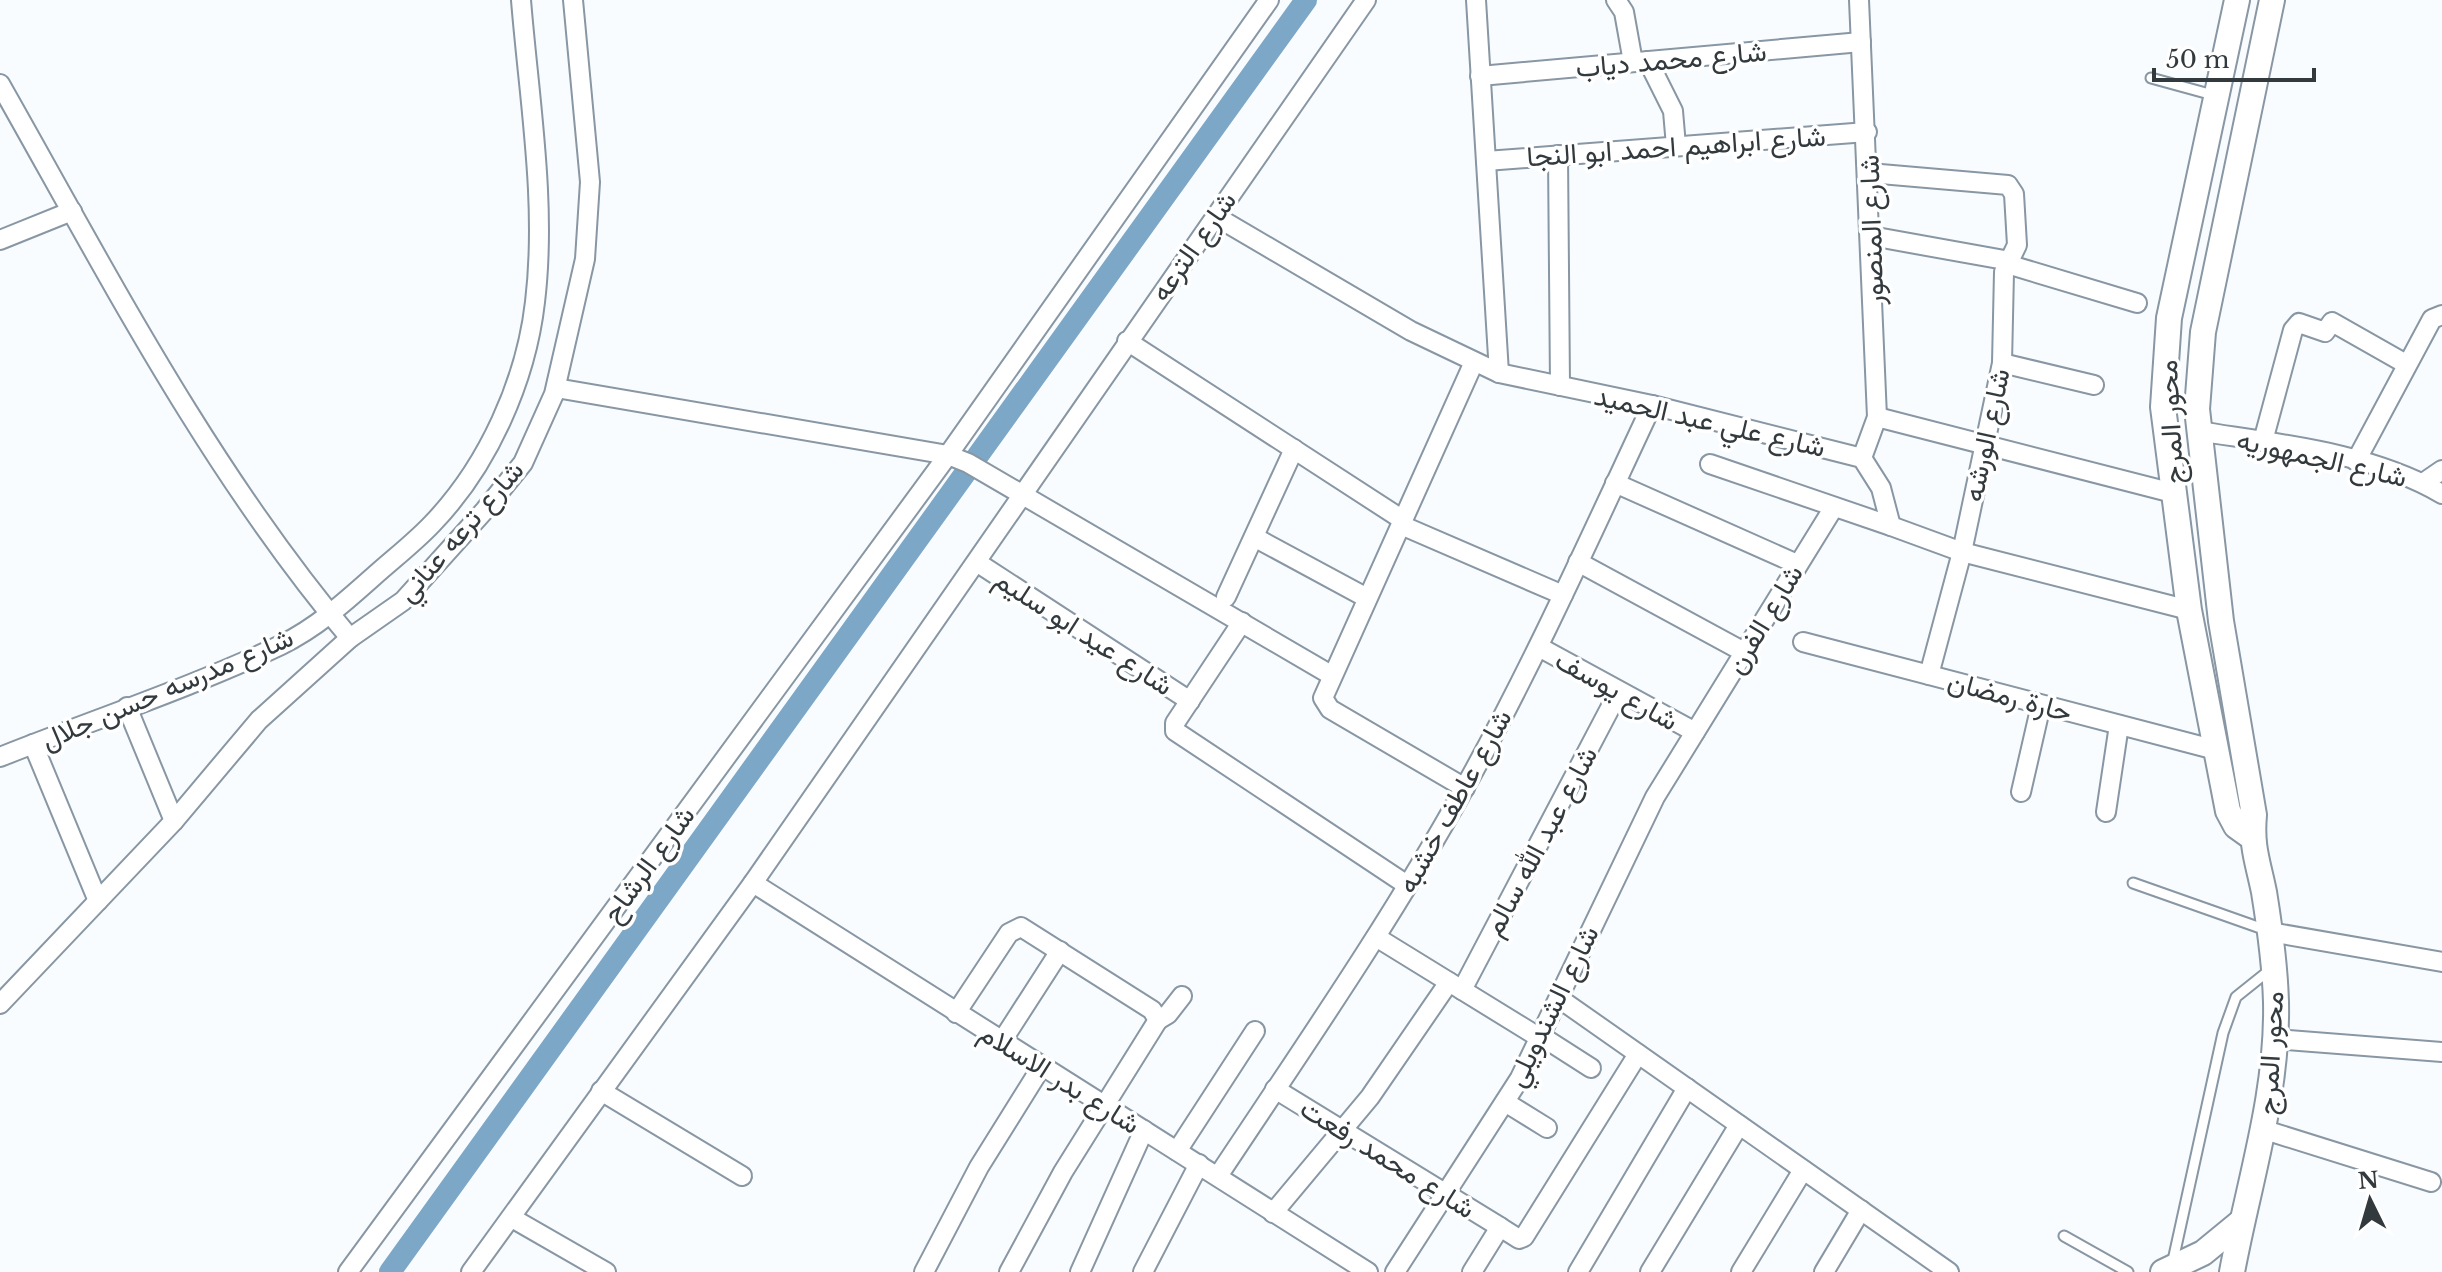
<svg xmlns="http://www.w3.org/2000/svg" width="2442" height="1272" viewBox="0 0 2442 1272" font-family="'Libre Baskerville',Vazirmatn,serif">
<rect width="100%" height="100%" fill="#f9fcff"/>
<g fill="none" stroke-linecap="round" stroke-linejoin="round">
<polyline stroke="#7ca7c6" stroke-width="22" points="390,1272 1306,0"/>
<g stroke="#8897a3" stroke-width="13">
<g id="service">
<polyline points="2151,78 2213,95"/>
<polyline points="2133,883 2269,931"/>
<polyline points="2064,1236 2128,1272"/>
<polyline points="2172,1265 2223,1033 2236,997 2271,969"/>
</g>
</g>
<g stroke="#8897a3" stroke-width="22">
<g id="minor">
<polyline points="1476,0 1499,373"/>
<polyline points="1616,0 1624,12 1633,62"/>
<polyline points="1859,0 1877,417 1862,458"/>
<polyline points="1648,61 1673,111 1676,146"/>
<polyline points="1480,76 1861,42"/>
<path d="M0,84C107,273 209,471 350,638"/>
<polyline points="1558,155 1560,386"/>
<polyline points="1486,161 1867,132"/>
<polyline points="1869,173 2008,185 2014,194 2017,245 2004,272 2002,363 1962,552 1929,675"/>
<polyline points="1215,216 1411,331 1499,373 1652,405 1862,458 1881,488 1891,526 1962,552 2189,610"/>
<polyline points="1871,236 2010,261"/>
<polyline points="0,240 72,211"/>
<polyline points="2007,264 2137,303"/>
<polyline points="1127,341 1403,520"/>
<polyline points="2002,363 2094,385"/>
<polyline points="556,388 948,455 968,463 1331,675"/>
<polyline points="1877,417 2173,493"/>
<path d="M2198,431C2279,444 2370,452 2442,494"/>
<polyline points="2263,441 2293,330 2299,323 2325,332 2332,322 2406,364"/>
<polyline points="2356,461 2432,319 2442,315"/>
<polyline points="1710,464 1891,526"/>
<polyline points="1615,483 1797,564"/>
<polyline points="2423,483 2442,470"/>
<polyline points="1401,525 1563,595"/>
<polyline points="1254,537 1367,598"/>
<polyline points="1578,562 1744,652"/>
<polyline points="978,563 1190,701"/>
<polyline points="1226,597 1294,449"/>
<polyline points="1242,622 1175,723 1175,731 1407,885"/>
<polyline points="1803,642 2216,750"/>
<polyline points="1539,647 1695,732"/>
<polyline points="127,707 174,821"/>
<polyline points="33,744 98,901"/>
<path d="M0,757C93,720 190,688 281,645C316,628 345,602 373,577C393,559 414,543 432,524C488,466 526,381 535,302C547,203 529,99 521,0"/>
<polyline points="1465,788 1330,709 1323,698 1474,362"/>
<polyline points="2021,792 2041,705"/>
<polyline points="2106,812 2119,725"/>
<polyline points="753,883 1368,1272"/>
<polyline points="2270,932 2442,962"/>
<polyline points="1376,937 1540,1038"/>
<polyline points="1462,990 1618,693"/>
<polyline points="1560,999 1949,1272"/>
<polyline points="0,1004 174,821 259,720 350,638 403,601 485,510 523,463 554,394 585,259 590,182 573,0"/>
<polyline points="956,1013 1009,933 1021,927 1152,1010 1158,1020 1063,1172 1009,1272"/>
<polyline points="1158,1020 1168,1014 1182,996"/>
<polyline points="1541,1036 1591,1068"/>
<polyline points="2275,1039 2442,1052"/>
<polyline points="1002,1041 1060,951"/>
<polyline points="1275,1089 1500,1227"/>
<polyline points="601,1091 742,1176"/>
<polyline points="1505,1102 1547,1128"/>
<polyline points="2265,1130 2431,1182"/>
<polyline points="1177,1151 1255,1031"/>
<path d="M1218,1176C1303,1048 1391,921 1465,787C1534,663 1592,533 1652,405"/>
<polyline points="1273,1213 1370,1097 1449,982"/>
<polyline points="512,1218 606,1272"/>
<polyline points="348,1272 948,455 1269,0"/>
<polyline points="471,1272 753,883 1366,0"/>
<polyline points="924,1272 979,1167 1042,1066"/>
<polyline points="1080,1272 1144,1130"/>
<polyline points="1143,1272 1199,1164"/>
<polyline points="1395,1272 1520,1078 1655,797 1834,507"/>
<polyline points="1472,1272 1500,1227 1519,1239 1524,1237 1638,1054"/>
<polyline points="1578,1272 1687,1088"/>
<polyline points="1650,1272 1739,1125"/>
<polyline points="1741,1272 1803,1170"/>
<polyline points="1824,1272 1861,1210"/>
</g>
</g>
<g stroke="#8897a3" stroke-width="28">
<g id="secondary">
<polyline points="2237,0 2169,318 2163,407 2189,610 2228,811 2236,826 2250,836"/>
<polyline points="2163,1272 2203,1253 2242,1221"/>
<path d="M2232,1272C2249,1181 2278,1095 2276,1002C2275,965 2270,929 2264,892C2258,862 2251,847 2254,815L2221,621L2197,409L2203,332L2272,0"/>
</g>
</g>
<use href="#service" stroke="#fff" stroke-width="9"/>
<use href="#minor" stroke="#fff" stroke-width="18"/>
<use href="#secondary" stroke="#fff" stroke-width="24"/>
</g>
<g text-anchor="middle" stroke-width="7" stroke-linejoin="round" paint-order="stroke">
<g font-size="28" fill="#333a3e" stroke="#fff">
<text transform="translate(1671 59) rotate(-5)" y="10">شارع محمد دياب</text>
<text transform="translate(1676 146) rotate(-4)" y="10">شارع ابراهيم احمد ابو النجا</text>
<text transform="translate(1871 230) rotate(-92)" y="10">شارع المنصور</text>
<text transform="translate(1193 246) rotate(-55)" y="10">شارع الترعه</text>
<text transform="translate(1710 421) rotate(13)" y="10">شارع علي عبد الحميد</text>
<text transform="translate(2170 422) rotate(-93)" y="10">محور المرج</text>
<text transform="translate(1986 435) rotate(-78)" y="10">شارع الورشه</text>
<text transform="translate(2322 458) rotate(13)" y="10">شارع الجمهوريه</text>
<text transform="translate(460 531) rotate(-49)" y="10">شارع ترعه عناني</text>
<text transform="translate(1764 619) rotate(-59)" y="10">شارع الفرن</text>
<text transform="translate(1084 632) rotate(33)" y="10">شارع عيد ابو سليم</text>
<text transform="translate(167 688) rotate(-23)" y="10">شارع مدرسه حسن جلال</text>
<text transform="translate(1617 690) rotate(29)" y="10">شارع يوسف</text>
<text transform="translate(2010 696) rotate(15)" y="10">حارة رمضان</text>
<text transform="translate(1454 801) rotate(-61)" y="10">شارع عاطف خشبه</text>
<text transform="translate(1540 841) rotate(-62)" y="10">شارع عبد الله سالم</text>
<text transform="translate(648 864) rotate(-54)" y="10">شارع الرشاح</text>
<text transform="translate(1552 1006) rotate(-64)" y="10">شارع الشندويلي</text>
<text transform="translate(2270 1053) rotate(-87)" y="10">محور المرج</text>
<text transform="translate(1060 1078) rotate(32)" y="10">شارع بدر الاسلام</text>
<text transform="translate(1388 1158) rotate(32)" y="10">شارع محمد رفعت</text>
</g>
</g>
<g transform="translate(2370 1200) rotate(355)" stroke="#ffffff" stroke-width="6" paint-order="stroke">
<path d="M0-6L14 30L0 20L-14 30Z" fill="#333a3e"/>
<text y="-12" font-size="22" font-weight="bold" text-anchor="middle" fill="#333a3e">N</text>
</g>
<path d="M2154 68v12h160v-12" fill="none" stroke="#333a3e" stroke-width="4"/>
<text x="2166" y="68" font-size="24" fill="#333a3e" stroke="#ffffff" stroke-width="6" paint-order="stroke">50 m</text>
</svg>
